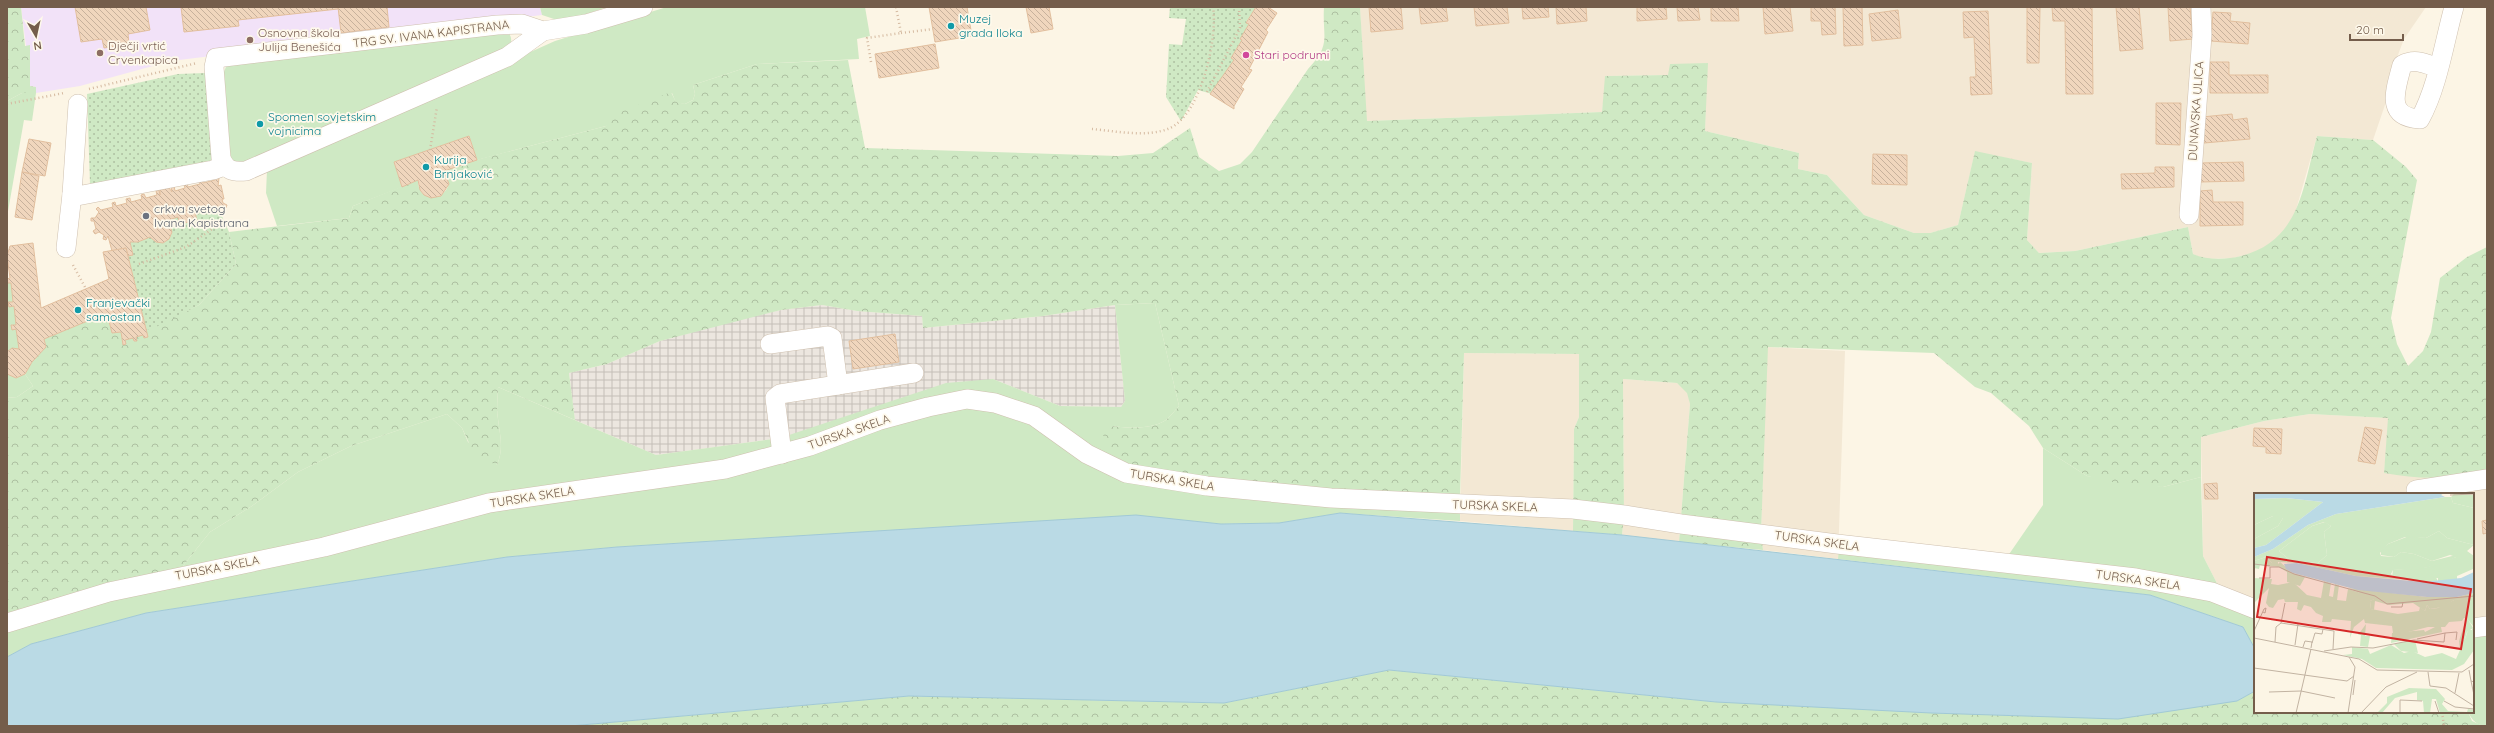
<svg xmlns="http://www.w3.org/2000/svg" width="2494" height="733" viewBox="0 0 2494 733" font-family="Quicksand,sans-serif">
<defs>
<pattern id="industrial-grid" width="8" height="8" patternUnits="userSpaceOnUse"><rect width="8" height="8" fill="#ece6df"/><path d="M0 4h8M4 0v8" fill="none" stroke="#c4beb7"/></pattern>
<pattern id="forest-crowns" width="20" height="18" patternUnits="userSpaceOnUse"><rect width="20" height="18" fill="#cfe9c4"/><path d="M2 6a3 3 0 1 1 6 0M12 15a3 3 0 1 1 6 0" fill="none" stroke="#adc0a1"/></pattern>
<pattern id="garden-dots" width="8" height="8" patternUnits="userSpaceOnUse"><rect width="8" height="8" fill="#cfe9c4"/><path d="M2 2h.1M6 6h.1" fill="none" stroke="#adc0a1" stroke-width="1.8" stroke-linecap="round"/></pattern>
<pattern id="building-back-hatch" width="6" height="6" patternUnits="userSpaceOnUse"><rect width="6" height="6" fill="#f0d6bd"/><path d="M-1 5l2 2M0 0l6 6M5-1l2 2" fill="none" stroke="#c7b19c"/></pattern>
</defs>
<rect width="100%" height="100%" fill="#fcf5e5"/>
<g fill="#f3e8d4">
<polygon points="1360,7 2426,7 2404,39 2393,68 2386,102 2373,140 2317,136 2294,217 2278,238 2258,252 2233,258 2204,259 2193,254 2188,227 2075,251 2039,253 2027,240 2032,163 1975,152 1958,225 1930,233 1914,233 1864,215 1827,175 1798,169 1799,153 1705,131 1707,63 1668,75 1606,76 1602,112 1366,121"/>
<polygon points="1767,347 1845,351 1838,559 1763,550 1761,533"/>
<polygon points="1464,353 1579,354 1579,417 1574,429 1573,531 1460,521"/>
<polygon points="1623,379 1677,383 1688,393 1690,404 1679,542 1622,535 1624,515"/>
<polygon points="2310,414 2389,418 2384,473 2487,472 2487,626 2473,628 2473,494 2255,494 2255,609 2224,597 2203,556 2201,437 2264,421"/>
</g>
<polygon fill="url(#industrial-grid)" points="822,305 857,311 922,316 923,328 1043,316 1115,305 1125,401 1121,407 1060,406 993,379 780,438 656,455 575,420 569,373 607,364 660,341 740,319 781,310"/>
<polygon fill="#f2e2f8" points="21,7 540,7 542,15 171,61 80,86 36,93 36,87 30,86 30,46 26,46"/>
<g fill="#cfe9c4">
<polygon points="540,7 607,7 563,22 542,15"/>
<polygon points="667,7 865,7 870,36 857,39 859,59 757,64 693,85 695,94 693,100 685,104 676,103 672,93 606,126 477,160 469,136 394,162 402,187 353,206 349,218 277,226 266,193 267,170 555,41"/>
<path d="M504,29C513,36 513,41 507,51L244,167L231,163L224,72L227,64Z"/>
<polygon points="22,93 36,93 32,121 24,120 7,217 7,101"/>
<polygon points="7,283 11,283 13,302 8,302 9,306 14,306 16,325 11,325 12,329 16,329 19,349 12,349 7,352"/>
<path d="M1155,303L1179,406C1175,410 1170,417 1166,420C1151,430 1126,428 1110,426L1460,498V521L1340,513L1279,523L1221,524L1136,516L617,547L507,557L146,613L31,644L7,657V623L175,576L210,532L252,506L298,472L351,446L447,414L462,428L468,442L497,465C504,448 500,436 498,419C496,409 498,397 498,387L656,455L780,438L946,383L993,379L1060,406L1121,407L1125,401L1115,305Z"/>
<polygon points="7,374 16,378 25,374 33,386 17,397 7,398"/>
<polygon points="2043,448 2087,476 2163,487 2201,477 2203,556 2224,597 2255,609 2255,649 2243,627 2150,595 1838,559 1839,544 2003,563 2043,505"/>
<path d="M2487,626V726C2477,726 2472,720 2468,712H2473V628Z"/>
</g>
<g fill="url(#forest-crowns)">
<polygon points="7,7 21,7 25,46 30,45 30,86 36,87 36,93 22,93 7,101"/>
<path d="M1324,7H1360L1367,121L1602,112L1605,76L1668,75L1670,64L1708,63L1705,131L1799,153L1798,169L1827,175L1864,215L1914,233H1930L1958,225L1975,151L2032,163L2027,240L2039,253L2075,251L2188,227L2193,254C2207,260 2225,260 2241,256C2300,241 2303,187 2317,136L2373,140L2406,167L2417,180L2391,318L2397,344L2408,366L2423,351L2431,332L2440,278L2467,257L2487,247V472C2449,479 2421,480 2384,473L2388,418L2310,414L2264,421L2201,437V477L2163,487L2129,486L2087,476L2043,448L2029,426L1991,393L1975,387L1934,353L1768,347L1761,533L1763,550L1679,542L1690,404L1687,393L1677,383L1623,379L1624,515L1622,535L1573,531L1574,429L1579,417V354L1464,353L1460,498L1282,489L1120,465L1104,455L1103,436L1110,426C1126,428 1151,430 1166,420C1170,417 1175,410 1179,406L1155,303L1115,305L1043,316L923,328L922,316L857,311L822,305L781,310L660,341L607,364L569,373L575,420L498,387C498,397 496,409 498,419C500,436 504,448 497,465L475,456L462,428L447,414L351,446L298,472L252,506L210,532L175,576L7,623V398L17,397L33,386L25,374L32,362L46,347L44,339L107,313L112,333L121,332L123,344H126L125,340L133,338L134,341H137L136,337L143,335L144,338L147,337L146,330L199,305L236,264L229,232L349,218L353,206L418,180C417,201 443,203 449,184L444,171L476,160L606,126L610,116L671,92L676,102L685,104L693,100L695,94L693,85L757,64L848,60L865,148L1118,156L1153,153L1190,128L1199,157L1219,171L1240,164L1252,152L1308,69C1332,44 1322,37 1324,7Z"/>
<polygon points="1389,670 1716,702 2237,701 2255,691 2255,712 2468,712 2472,721 2483,726 570,726 909,696 1224,703"/>
</g>
<g fill="url(#garden-dots)">
<polygon points="1170,7 1256,7 1246,22 1249,24 1240,39 1242,40 1231,58 1234,60 1212,94 1198,90 1181,121 1166,97 1169,44 1182,45 1186,19 1169,18"/>
<polygon points="206,73 212,165 90,184 87,94 178,74"/>
<polygon points="218,207 229,232 236,264 199,305 154,328 146,330 128,256 133,255 130,242 138,242 150,237 156,242 163,243 169,239 172,232 168,220 178,217 180,224 195,213 207,210 209,214 210,209"/>
</g>
<polygon fill="#badae5" stroke="#a1c9d6" points="1340,513 1622,535 2150,595 2243,627 2255,649 2255,691 2237,701 2118,719 1931,713 1716,702 1389,670 1224,703 909,696 570,726 7,726 7,657 31,644 146,613 507,557 617,547 1136,515 1221,524 1279,523"/>
<g fill="url(#building-back-hatch)" stroke="#e2bf9e">
<polygon points="75,7 146,7 150,30 128,34 129,44 104,48 102,39 81,42"/>
<polygon points="181,7 338,7 338,9 238,20 239,26 184,32"/>
<polygon points="338,7 387,7 389,27 341,33"/>
<polygon points="929,7 967,7 972,36 935,42"/>
<polygon points="1026,7 1049,7 1053,29 1031,33"/>
<polygon points="1256,7 1268,7 1277,13 1266,30 1268,32 1249,69 1252,70 1241,87 1244,89 1234,106 1234,109 1210,94 1234,60 1231,58 1242,40 1240,39 1249,24 1246,23"/>
<polygon points="1369,7 1401,7 1403,29 1371,32"/>
<polygon points="1419,7 1446,7 1448,21 1421,24"/>
<polygon points="1474,7 1507,7 1509,23 1476,26"/>
<polygon points="1522,7 1548,7 1549,17 1523,19"/>
<polygon points="1556,7 1586,7 1587,21 1557,24"/>
<polygon points="1637,7 1666,7 1667,19 1637,21"/>
<polygon points="1677,7 1698,7 1700,20 1678,21"/>
<polygon points="1711,7 1738,7 1739,21 1711,21"/>
<polygon points="1763,7 1790,7 1793,31 1765,34"/>
<polygon points="1811,7 1835,7 1836,34 1822,35 1821,21 1811,21"/>
<polygon points="1843,7 1862,7 1863,45 1844,46"/>
<polygon points="2027,7 2040,7 2039,63 2027,63"/>
<polygon points="2052,7 2092,7 2093,94 2066,94 2065,21 2053,21"/>
<polygon points="2116,7 2139,7 2143,49 2120,51"/>
<polygon points="2168,7 2190,7 2193,39 2170,41"/>
<polygon points="1898,10 1901,38 1872,41 1869,14"/>
<polygon points="1988,11 1992,94 1971,95 1970,77 1976,77 1974,37 1964,38 1963,12"/>
<polygon points="2213,12 2231,13 2230,21 2250,23 2248,44 2211,41"/>
<polygon points="935,44 939,68 879,78 875,54"/>
<polygon points="2210,62 2229,62 2229,75 2268,75 2268,93 2210,93"/>
<polygon points="2156,103 2181,103 2180,145 2156,144"/>
<polygon points="2232,114 2233,120 2247,118 2250,139 2204,143 2202,117"/>
<polygon points="469,136 477,160 444,171 449,184 441,196 431,198 424,195 420,190 418,180 402,187 394,162"/>
<polygon points="29,139 51,143 45,176 22,172"/>
<polygon points="1873,154 1907,155 1907,185 1872,184"/>
<polygon points="2243,162 2244,181 2200,182 2200,163"/>
<polygon points="2155,167 2174,167 2174,187 2122,189 2121,174 2155,173"/>
<polygon points="22,172 39,176 32,220 15,217"/>
<polygon points="217,177 219,178 218,186 221,185 224,199 222,199 223,203 227,205 226,208 222,206 210,209 211,213 209,214 207,210 195,213 197,220 180,224 178,217 168,220 172,232 169,239 163,243 156,242 150,237 138,242 130,242 133,255 128,256 126,248 112,251 108,236 106,240 103,239 104,235 99,232 95,234 93,231 96,229 94,221 91,221 91,218 95,218 99,212 96,209 98,207 101,210 113,207 112,203 115,202 116,206 127,203 126,199 130,198 131,202 142,199 141,195 144,194 146,198 157,195 156,191 159,190 160,195 160,190 169,188 172,192 171,187 174,186 175,191 185,188 184,184 187,183 188,187 200,184 199,180 202,179 203,183 215,180"/>
<polygon points="2212,190 2213,202 2243,202 2243,225 2200,226 2200,191"/>
<polygon points="33,243 41,308 109,279 103,252 126,248 148,337 144,338 143,335 136,337 137,341 134,341 133,338 125,340 126,344 123,345 121,332 112,333 107,313 44,339 46,347 32,362 25,374 16,378 7,374 7,352 12,348 19,349 16,329 12,330 11,325 16,325 14,306 9,307 8,302 13,302 11,283 7,283 7,279 10,278 7,256 10,246"/>
<polygon points="895,334 899,362 853,369 849,341"/>
<polygon points="2365,427 2382,430 2375,464 2358,461"/>
<polygon points="2254,428 2282,429 2281,454 2266,453 2266,447 2253,446"/>
<polygon points="2217,483 2218,499 2205,499 2204,484"/>
<polygon points="2487,520 2487,533 2483,534 2482,521"/>
</g>
<g fill="none" stroke-linecap="round" stroke-linejoin="round">
<g stroke="#cfc0af" stroke-width="20">
<g id="minor">
<path d="M543,31L522,24L497,25L216,58L214,67L221,158C226,171 233,172 246,171L507,57L543,31L586,24L643,7"/>
<path d="M2438,68C2424,63 2415,58 2402,65C2396,89 2384,117 2420,119C2438,86 2444,43 2454,7"/>
<polyline points="78,104 72,194 77,196 213,170 224,166"/>
<polyline points="2189,215 2202,35 2201,7"/>
<polyline points="66,248 72,194"/>
<polyline points="770,344 828,336 832,338 838,385"/>
<polyline points="782,454 775,398 780,394 914,373"/>
<polyline points="2417,494 2416,490 2487,479"/>
<polyline points="7,623 109,592 324,547 489,503 725,469 810,446 880,420 928,407 967,399 995,403 1034,416 1087,454 1126,473 1207,486 1331,498 1573,509 1624,515 1681,524 1837,544 2136,578 2212,592 2255,609"/>
<polyline points="2473,628 2487,626"/>
</g>
</g>
<g stroke="#d5baa1" stroke-width="2.5" stroke-dasharray="1 3" stroke-linecap="butt">
<polyline points="970,23 992,20"/>
<polyline points="901,33 933,29"/>
<polyline points="871,62 867,38 901,33 896,7"/>
<polyline points="89,89 197,63"/>
<polyline points="1207,92 1240,28 1239,7"/>
<polyline points="7,104 64,93"/>
<path d="M1092,129C1115,131 1148,138 1170,128C1201,114 1218,38 1213,7"/>
<polyline points="430,150 437,107"/>
<polyline points="139,264 186,247 224,221"/>
<polyline points="73,265 86,289"/>
<polyline points="2442,712 2444,726"/>
</g>
<use href="#minor" stroke="#fff" stroke-width="19"/>
</g>
<g fill="#0f9aa8" stroke="#fef9eb" stroke-width="1.5">
<circle cx="951" cy="26" r="4"/>
<circle cx="260" cy="124" r="4"/>
<circle cx="426" cy="167" r="4"/>
<circle cx="78" cy="310" r="4"/>
</g>
<g fill="#8d6e63" stroke="#fef9eb" stroke-width="1.5">
<circle cx="250" cy="40" r="4"/>
<circle cx="100" cy="53" r="4"/>
</g>
<circle fill="#d1479c" stroke="#fef9eb" stroke-width="1.5" cx="1246" cy="55" r="4"/>
<circle fill="#6b7280" stroke="#fef9eb" stroke-width="1.5" cx="146" cy="216" r="4"/>
<g text-anchor="middle" stroke-width="3.5" stroke-linejoin="round" paint-order="stroke">
<g font-size="12" fill="#0d838f" stroke="#fef9eb" text-anchor="start">
<text x="959" y="23">Muzej<tspan x="959" dy="14">grada Iloka</tspan></text>
<text x="268" y="121">Spomen sovjetskim<tspan x="268" dy="14">vojnicima</tspan></text>
<text x="434" y="164">Kurija<tspan x="434" dy="14">Brnjaković</tspan></text>
<text x="86" y="307">Franjevački<tspan x="86" dy="14">samostan</tspan></text>
</g>
<g font-size="12" fill="#785e54" stroke="#fef9eb" text-anchor="start">
<text x="258" y="37">Osnovna škola<tspan x="258" dy="14">Julija Benešića</tspan></text>
<text x="108" y="50">Dječji vrtić<tspan x="108" dy="14">Crvenkapica</tspan></text>
</g>
<g font-size="12" fill="#745d4b" stroke="#fef9eb">
<text transform="translate(431 34) rotate(-7)" y="4">TRG SV. IVANA KAPISTRANA</text>
<text transform="translate(2196 111) rotate(-86)" y="4">DUNAVSKA ULICA</text>
<text transform="translate(849 432) rotate(-19)" y="4">TURSKA SKELA</text>
<text transform="translate(1172 480) rotate(9)" y="4">TURSKA SKELA</text>
<text transform="translate(532 497) rotate(-9)" y="4">TURSKA SKELA</text>
<text transform="translate(1495 506) rotate(2)" y="4">TURSKA SKELA</text>
<text transform="translate(1817 541) rotate(8)" y="4">TURSKA SKELA</text>
<text transform="translate(217 568) rotate(-11)" y="4">TURSKA SKELA</text>
<text transform="translate(2138 580) rotate(8)" y="4">TURSKA SKELA</text>
</g>
<g font-size="12" fill="#b23c85" stroke="#fef9eb" text-anchor="start">
<text x="1254" y="59">Stari podrumi</text>
</g>
<g font-size="12" fill="#5b616d" stroke="#fef9eb" text-anchor="start">
<text x="154" y="213">crkva svetog<tspan x="154" dy="14">Ivana Kapistrana</tspan></text>
</g>
</g>
<g transform="translate(2254 493)">
<rect width="220" height="220" fill="#fcf5e5"/>
<path d="M200,1L220,2V15L199,10L197,4ZM19,23H29V25L24,33L0,46V32ZM71,29L77,33L70,39L73,62L64,70L37,68L25,58L58,33ZM185,38L193,45L220,52L213,58L220,63L219,76L203,83V86L191,88L184,89V85L138,84L139,77L174,74L202,64L196,62L178,68L160,61L147,59L140,64L127,62V57L134,51L155,43L172,45ZM12,64L18,70L24,71L26,69L39,80L64,87L51,84L46,93L33,89V79L25,74L6,72L5,76L0,75V68ZM94,95L173,104H203L220,100V106L200,107L189,114L176,116L173,112L171,118L159,110L135,112L121,108L120,117L117,116L116,108L120,106ZM212,123L219,135L213,139L211,146L205,148L212,126L209,124ZM181,134H187L188,139L137,150L138,140L170,137L171,139ZM161,147L164,160L147,158L140,151Z" fill="#cfe9c4"/>
<path d="M191,4H197L199,10L220,15V52L193,45L185,38L172,45L151,44L134,51L126,60L127,63L140,64L147,59L160,61L178,68L202,62V64L186,72L164,76L139,77L137,81L140,84H182L184,89L102,83L43,70L24,69V71H19L12,64L0,68V64L19,56L54,32L82,21ZM70,29L77,33L70,39L73,62L64,70L37,68L25,58L58,33ZM32,5L69,9L12,52L0,55V46L24,33L29,25V23H19L0,32V6ZM0,85L16,86H18L17,91L24,92L39,89L53,102L67,105L70,88L77,90L75,103L79,104L81,91L85,92L83,107L92,108L94,96L123,105L116,108L117,116L144,121L165,118L166,114L171,118L173,112L176,116L184,115L200,107L217,105L220,106V157L210,171L198,177L122,175L108,166L89,162L98,161V154L114,156L116,161L137,152L150,160L158,158L171,164L188,160L202,166L206,157L205,148L211,146L214,137H218L219,133L211,123L208,128L195,129L191,134H174L146,141L139,140L138,133L111,130L110,126L100,134L96,145L97,128L78,126L77,129H68L69,123L62,120L57,114L50,112L47,118L43,116L44,109H31L30,106L24,107L19,115L15,114L12,110L15,95L0,110ZM155,195L182,196L191,206L188,211L194,218L213,219L214,216L220,217V220H186L182,206H178L176,220H170L169,208L163,207V199L141,205L128,220H123L133,210V204Z" fill="#cfe9c4" fill-rule="evenodd"/>
<path d="M112,131L111,143H116L114,154L106,153L107,142H104Z" fill="#cfe9c4"/>
<path d="M0,0H190L187,2L191,4L82,21L54,32L19,56L0,64V55L12,52L69,9L32,5L0,6ZM43,70L102,83L169,89L207,85L220,79V100L203,104H173L104,97L39,80L32,76L30,71Z" fill="#badae5"/>
<path fill="none" stroke="#c2b3a2" stroke-width="1" d="M196,2L220,1M0,71L16,73M5,85H16V74H25L40,81L121,103L133,111L220,103M137,114H148L149,109M27,130L80,138L79,156M0,138L10,116L12,115L11,120L9,119M191,140L203,139L202,147M0,145L105,166L123,177L208,179L220,171M21,149L22,134L27,130L31,110M58,150L61,140L68,141L69,136M41,152L44,131M49,154L51,148L58,149L57,155M70,158L97,154L119,155L160,147L190,149L191,140L163,146M0,175L93,188L100,183M215,177L217,188L220,189M174,179L176,193L192,195L220,213M217,188L220,202M15,199L47,198L81,205M201,200L205,180M99,202L101,187M181,208L185,220M190,208L201,214L220,216M42,220L57,156M94,220L101,174L95,164M107,220L132,194L163,179M146,220V207L168,208"/>
<path fill="#d62828" fill-opacity="0.15" stroke="#d62828" stroke-width="2" d="M13,64L217,96L207,156L3,124Z"/>
<rect width="220" height="220" fill="none" stroke="#745d4b" stroke-width="2"/>
</g>
<rect width="2494" height="733" fill="none" stroke="#745d4b" stroke-width="16"/>
<g transform="translate(36 36) rotate(171)" stroke="#fef9eb" stroke-width="3" paint-order="stroke">
<path d="M0-3L7 15L0 10L-7 15Z" fill="#745d4b"/>
<text y="-6" font-size="11" font-weight="bold" text-anchor="middle" fill="#745d4b">N</text>
</g>
<path d="M2350 34v6h53v-6" fill="none" stroke="#745d4b" stroke-width="2"/>
<text x="2356" y="34" font-size="12" fill="#745d4b" stroke="#fef9eb" stroke-width="3" paint-order="stroke">20 m</text>
</svg>
